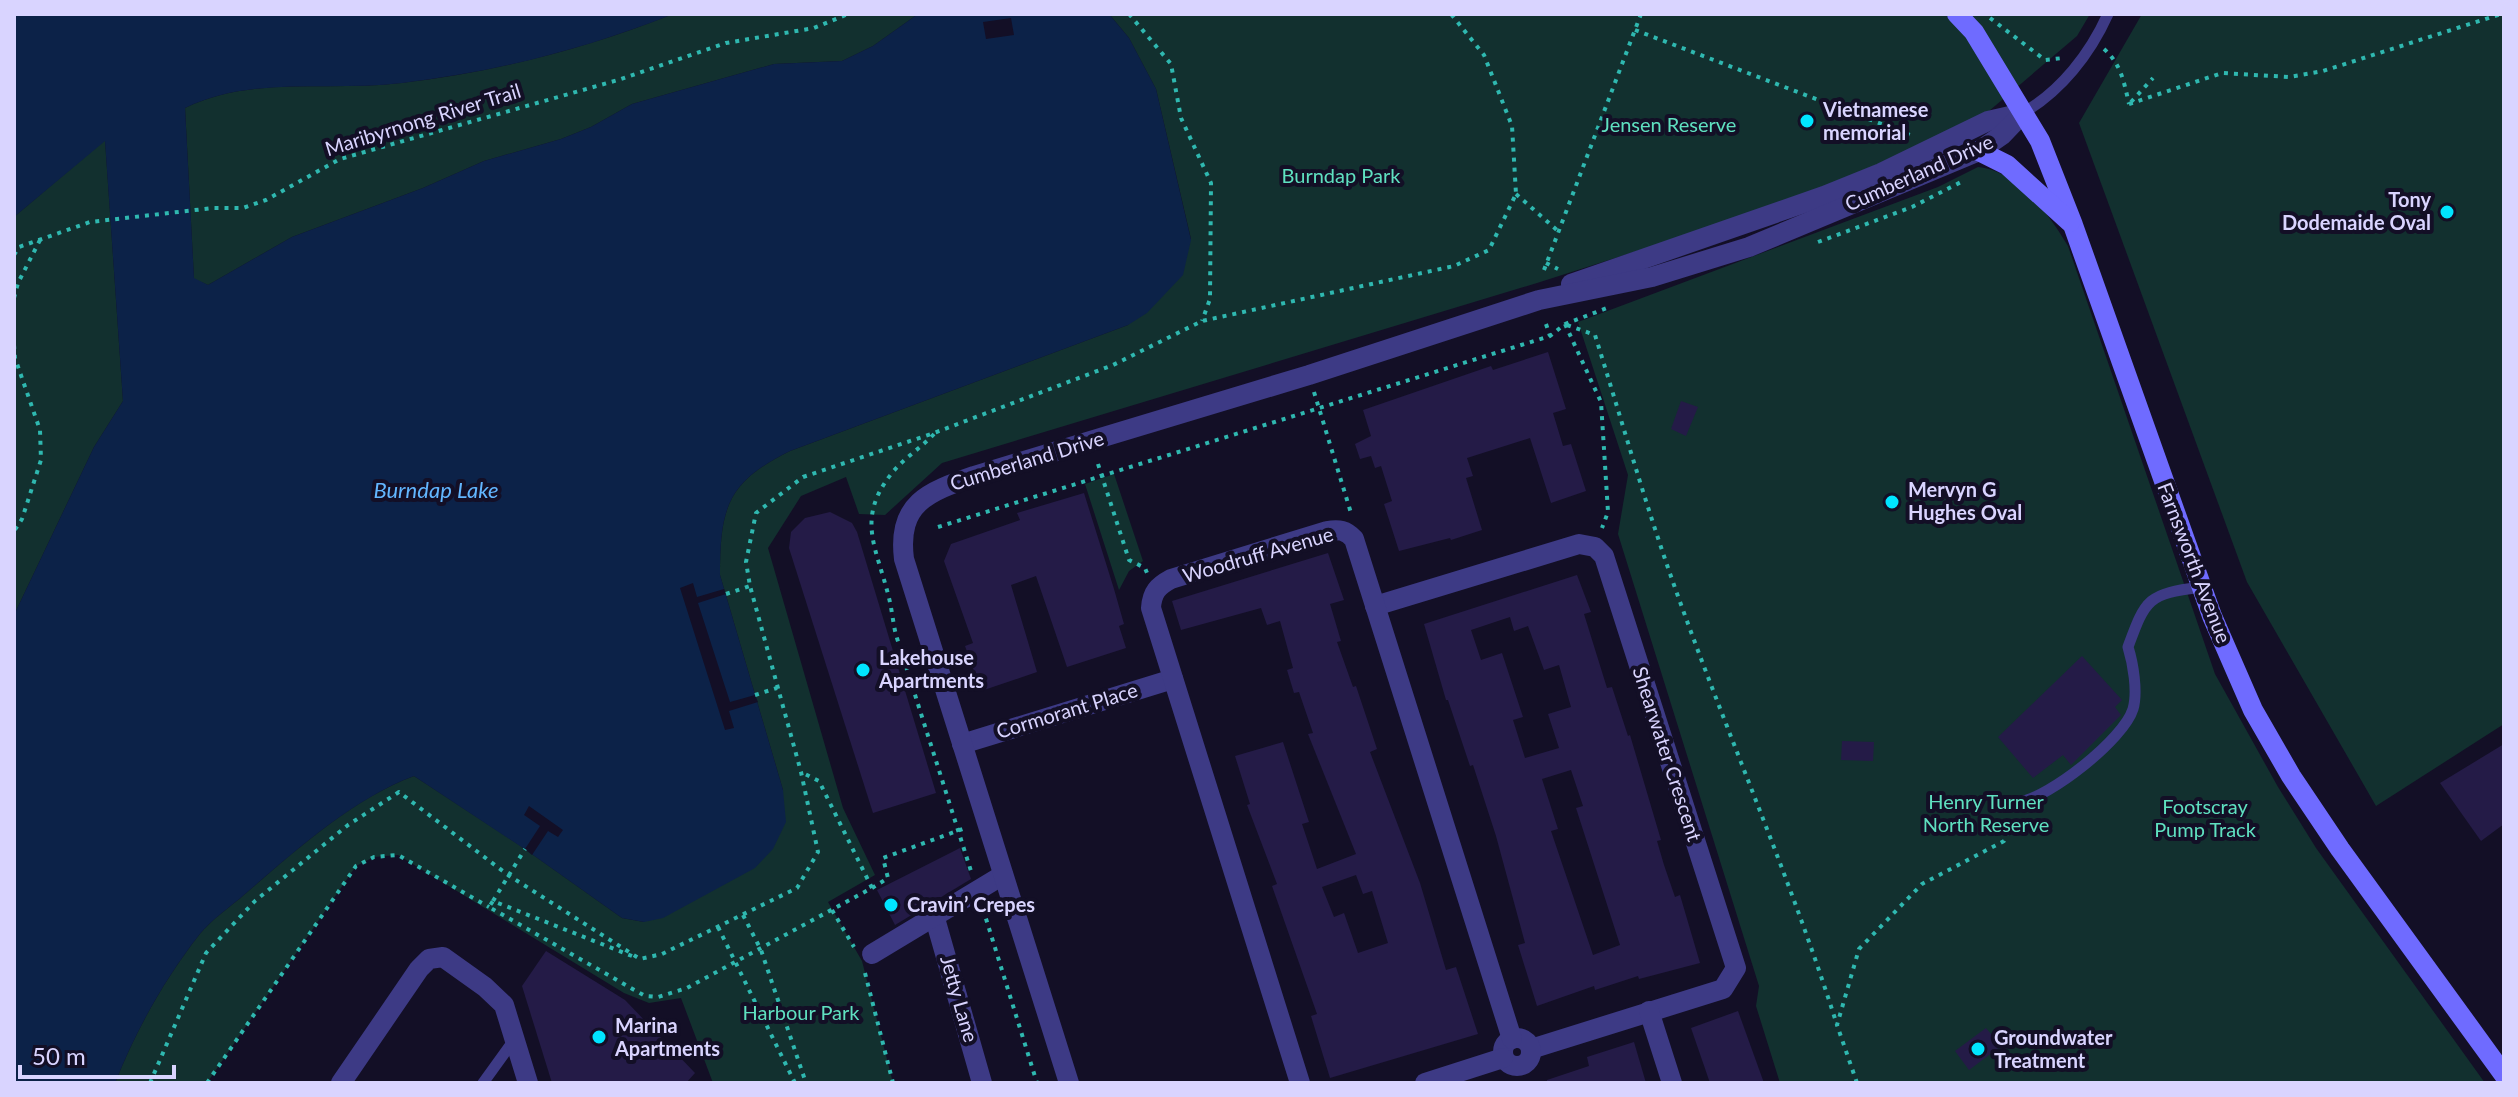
<svg xmlns="http://www.w3.org/2000/svg" width="2518" height="1097" viewBox="0 0 2518 1097" font-family="Lato,sans-serif">
<rect width="100%" height="100%" fill="#130f26"/>
<g fill="#12302f">
<path d="M673,14H918L873,46L842,61L774,64L632,104L591,127L561,139L484,161L423,188L292,237L208,285L194,279L185,108C252,75 330,92 401,83C494,72 586,49 673,14Z"/>
<path d="M1109,14H2090L2077,36L1989,111L1822,192L1537,283L942,463L885,515L859,514L846,477L801,496L768,548L843,808L875,875L828,902L862,961L893,1083H713L681,998L649,1003L624,993L398,855L374,857L356,866L207,1083H115C136,1030 164,980 199,935C211,920 230,907 245,894C295,851 352,799 414,776L522,847L622,918L644,922L783,790L720,575C720,508 727,482 790,451L1128,325L1191,239L1156,89L1129,38Z"/>
<polygon points="2142,14 2504,14 2504,724 2376,806 2247,582 2079,123"/>
<polygon points="105,140 123,401 94,447 14,615 14,217"/>
<path d="M1978,167C2018,171 2049,214 2068,246L2215,674L2278,787L2316,848L2485,1083H1780L1756,1006L1759,986L1618,534L1628,475L1578,322L1938,187Z"/>
<polygon points="1114,474 1143,561 1129,571 1119,590 1085,484"/>
</g>
<path fill="#0c2248" d="M14,14H673C586,49 495,72 402,83C330,92 253,75 185,108L194,278L208,285L292,237L423,188L484,161L561,139L591,127L632,104L774,64L842,61L873,46L918,14H1109L1129,38L1156,89L1191,240L1183,275L1147,313L1128,325L790,451C727,482 720,508 720,575L783,790L786,822L773,849L755,868L663,918L644,922L622,918L526,850L414,776C352,799 294,852 245,894C230,907 211,920 199,935C164,980 136,1030 115,1083H14V615L94,447L123,401L105,141L14,217Z"/>
<g fill="#130f26">
<polygon points="1011,18 1014,35 986,39 983,22"/>
<polygon points="693,583 697,597 724,589 726,594 698,603 730,702 755,695 758,702 729,711 734,728 725,730 680,588"/>
<polygon points="529,806 563,830 558,837 548,831 532,855 525,849 540,826 524,815"/>
</g>
<g fill="#241b47" fill-rule="evenodd">
<polygon points="1548,352 1566,409 1553,413 1563,446 1571,444 1586,491 1551,503 1530,438 1467,458 1473,476 1466,478 1482,530 1451,540 1450,538 1399,551 1384,504 1392,501 1381,466 1375,468 1371,456 1360,459 1355,444 1371,436 1363,410 1491,366 1493,370"/>
<polygon points="1681,401 1698,407 1686,436 1671,429"/>
<polygon points="1084,493 1114,589 1124,624 1119,626 1126,648 1067,667 1036,576 1011,585 1037,672 981,691 965,646 973,643 944,561 951,544 1020,520 1017,513"/>
<polygon points="830,512 852,523 857,532 936,793 873,813 789,548 791,532 805,518"/>
<path d="M1328,553L1344,600L1330,604L1341,641L1337,642L1353,687L1356,686L1377,749L1370,752L1420,883L1446,970L1456,967L1478,1034L1330,1078L1311,1016L1317,1014L1272,886L1277,884L1247,805L1250,804L1235,756L1283,742L1309,822L1302,824L1317,869L1356,854L1308,734L1313,733L1299,692L1294,693L1287,670L1293,668L1280,621L1267,625L1261,608L1181,630L1172,601ZM1356,875L1363,894L1372,891L1388,943L1358,953L1344,913L1334,917L1322,887Z"/>
<path d="M1577,575L1591,612L1584,614L1607,688L1612,687L1628,736L1630,735L1661,840L1657,841L1664,865L1675,897L1680,895L1700,963L1639,979L1638,976L1595,990L1594,986L1537,1006L1518,945L1525,943L1496,836L1473,765L1470,766L1448,700H1446L1424,624ZM1510,617L1514,631L1528,626L1544,670L1559,665L1571,707L1548,714L1559,748L1525,758L1513,720L1523,717L1502,653L1481,660L1471,630ZM1571,770L1583,806L1576,808L1620,945L1593,955L1551,831L1558,829L1542,779Z"/>
<polygon points="2082,656 2122,700 2115,707 2121,715 2071,765 2063,755 2033,778 1998,737"/>
<polygon points="1842,741 1874,742 1873,761 1841,760"/>
<polygon points="2504,744 2504,824 2481,841 2440,783"/>
<polygon points="960,848 971,879 895,925 877,890"/>
<polygon points="546,951 625,1000 695,1073 686,1083 552,1083 522,986"/>
<polygon points="1738,1011 1764,1083 1710,1083 1691,1028"/>
<polygon points="1986,1028 2001,1046 1969,1070 1955,1051"/>
<polygon points="1634,1042 1646,1083 1547,1083 1547,1080 1589,1066 1587,1057"/>
</g>
<g fill="none" stroke-linecap="round" stroke-linejoin="round">
<g stroke="#2fb8b0" stroke-width="4" stroke-dasharray="4 6" stroke-linecap="butt">
<polyline points="1129,14 1171,64 1181,118 1211,183 1210,299 1202,321"/>
<polyline points="1990,18 2045,60 2063,58"/>
<polyline points="1635,30 1913,136"/>
<path d="M2104,49C2121,64 2124,82 2129,104"/>
<polyline points="2131,102 2153,78"/>
<polyline points="2129,104 2222,73 2289,77 2323,71 2501,14"/>
<polyline points="1516,194 1558,231"/>
<polyline points="1818,242 1912,207 1961,182"/>
<polyline points="14,255 19,247 90,222 213,208 243,208 266,200 340,159 618,80 726,43 814,28 848,14"/>
<polyline points="1546,263 1558,269"/>
<polyline points="1544,270 1641,14"/>
<polyline points="14,298 18,283 40,240"/>
<polyline points="1546,324 1550,336"/>
<polyline points="1565,324 1601,402 1608,512 1602,528"/>
<path d="M1567,325L1595,335C1621,418 1645,503 1674,585C1726,732 1790,876 1837,1025"/>
<polyline points="14,345 15,358 40,430 41,460 22,519 14,531"/>
<polyline points="1314,392 1351,513"/>
<path d="M934,434C921,448 904,458 892,473C855,519 877,548 889,598C892,610 893,623 896,635L971,871"/>
<polyline points="1098,464 1129,560 1145,568 1147,573"/>
<polyline points="938,527 1550,336 1565,324 1607,308"/>
<polyline points="726,594 750,586"/>
<polyline points="755,695 777,688"/>
<polyline points="872,888 888,878 883,858 968,827"/>
<polyline points="493,901 525,849"/>
<polyline points="983,909 1037,1083"/>
<polyline points="832,910 854,947"/>
<polyline points="743,915 761,950 806,1083"/>
<polyline points="718,927 795,1083"/>
<polyline points="632,956 493,901 489,907 645,996 658,997 687,988 872,888 819,781 801,772"/>
<polyline points="865,973 893,1083"/>
<polyline points="150,1083 206,953 255,901 348,825 399,792 508,875 640,959 662,954 797,888 818,852 801,772 750,586 746,562 756,513 803,477 934,433 1113,365 1202,321 1454,266 1489,250 1516,194 1512,126 1484,55 1451,14"/>
<polyline points="207,1083 356,866 374,857 398,855 489,907"/>
<polyline points="1857,1083 1837,1025 1859,949 1922,884 2004,841 2014,817"/>
</g>
<g stroke="#3d3a85" stroke-width="11">
<path d="M2023,113C2061,91 2090,54 2108,14"/>
<path d="M2019,802C2049,798 2124,739 2133,709C2138,692 2133,663 2128,647C2146,598 2148,594 2201,587"/>
<polyline points="483,1083 514,1040"/>
</g>
<g stroke="#3d3a85" stroke-width="20">
<polyline points="1571,284 1824,196 1881,173 1988,121 2023,113"/>
<polyline points="1375,606 1579,544 1595,547 1604,556 1736,968 1723,989 1531,1049"/>
<polyline points="962,744 1173,679"/>
<polyline points="934,915 982,1083"/>
<polyline points="872,954 1003,875"/>
<polyline points="1649,1011 1672,1083"/>
<circle cx="1517" cy="1052" r="14"/>
<polyline points="341,1083 419,969 429,959 443,957 485,987 504,1005 528,1083"/>
<path d="M1069,1083L904,559C897,503 928,492 974,476L1309,375L1539,300L1652,277L1749,247L1979,151L2002,135L2023,113"/>
<path d="M1300,1083L1151,608C1152,592 1158,586 1171,579L1327,531C1339,529 1346,530 1354,539L1512,1039"/>
<polyline points="1425,1083 1503,1058"/>
</g>
<g stroke="#6f6bff" stroke-width="20">
<polyline points="1957,14 1974,32 2040,141 2073,225 2212,616 2253,710 2291,776 2340,849 2504,1075"/>
<polyline points="1979,151 2007,165 2070,222"/>
</g>
</g>
<g fill="#00e5ff" stroke="#130f26" stroke-width="3">
<circle cx="1807" cy="121" r="8"/>
<circle cx="2447" cy="212" r="8"/>
<circle cx="1892" cy="502" r="8"/>
<circle cx="863" cy="670" r="8"/>
<circle cx="891" cy="905" r="8"/>
<circle cx="599" cy="1037" r="8"/>
<circle cx="1978" cy="1049" r="8"/>
</g>
<g text-anchor="middle" stroke-width="8" stroke-linejoin="round" paint-order="stroke">
<g font-size="20" font-weight="bold" fill="#d9d4ff" stroke="#130f26" text-anchor="start">
<text x="1823" y="117">Vietnamese<tspan x="1823" dy="23">memorial</tspan></text>
<text x="2431" y="207" text-anchor="end">Tony<tspan x="2431" dy="23">Dodemaide Oval</tspan></text>
<text x="1908" y="497">Mervyn G<tspan x="1908" dy="23">Hughes Oval</tspan></text>
<text x="879" y="665">Lakehouse<tspan x="879" dy="23">Apartments</tspan></text>
<text x="907" y="912">Cravin’ Crepes</text>
<text x="615" y="1033">Marina<tspan x="615" dy="23">Apartments</tspan></text>
<text x="1994" y="1045">Groundwater<tspan x="1994" dy="23">Treatment</tspan></text>
</g>
<g font-size="20" fill="#d9d4ff" stroke="#130f26">
<text transform="translate(423 120) rotate(-17)" y="7">Maribyrnong River Trail</text>
<text transform="translate(1919 173) rotate(-24)" y="7">Cumberland Drive</text>
<text transform="translate(1027 461) rotate(-17)" y="7">Cumberland Drive</text>
<text transform="translate(1258 555) rotate(-16)" y="7">Woodruff Avenue</text>
<text transform="translate(2194 563) rotate(69)" y="7">Farnsworth Avenue</text>
<text transform="translate(1067 711) rotate(-17)" y="7">Cormorant Place</text>
<text transform="translate(1667 754) rotate(72)" y="7">Shearwater Crescent</text>
<text transform="translate(959 999) rotate(74)" y="7">Jetty Lane</text>
</g>
<g font-size="20" fill="#5fe0c0" stroke="#130f26">
<text x="1669" y="132">Jensen Reserve</text>
<text x="1341" y="183">Burndap Park</text>
<text x="1986" y="809">Henry Turner<tspan x="1986" dy="23">North Reserve</tspan></text>
<text x="2205" y="814">Footscray<tspan x="2205" dy="23">Pump Track</tspan></text>
<text x="801" y="1020">Harbour Park</text>
</g>
<g font-size="22" font-style="italic" fill="#62b6ff" stroke="#130f26">
<text x="436" y="498">Burndap Lake</text>
</g>
</g>
<rect width="2518" height="1097" fill="none" stroke="#d9d4ff" stroke-width="32"/>
<path d="M20 1065v12h154v-12" fill="none" stroke="#d9d4ff" stroke-width="4"/>
<text x="32" y="1065" font-size="24" fill="#d9d4ff" stroke="#130f26" stroke-width="6" paint-order="stroke">50 m</text>
</svg>
